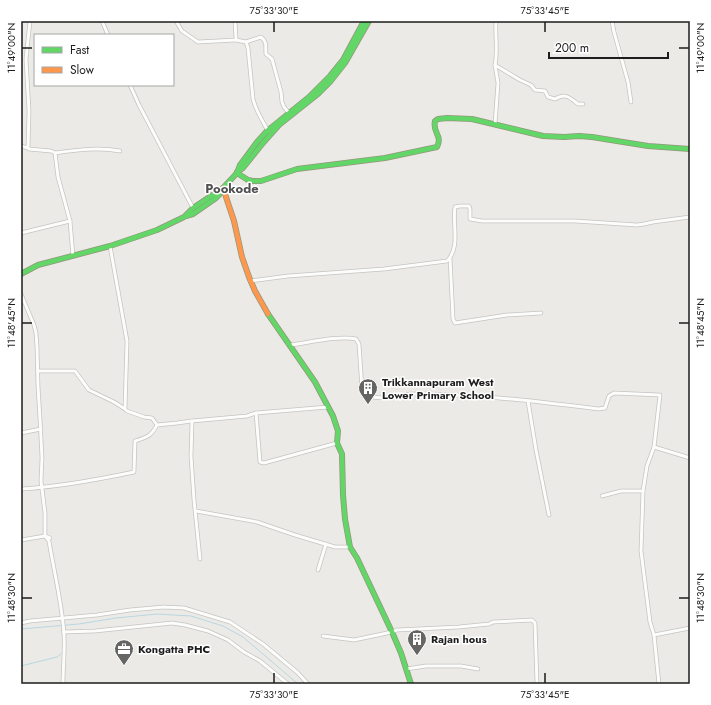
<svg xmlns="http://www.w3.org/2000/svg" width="711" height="705" viewBox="0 0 711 705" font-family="Jost,sans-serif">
<rect width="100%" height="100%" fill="#eceae6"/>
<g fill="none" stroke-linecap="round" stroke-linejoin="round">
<g stroke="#b8d7e1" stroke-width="1">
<polyline points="21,629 79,624 116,618 157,614 191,616 223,626 243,637 298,684"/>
<polyline points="21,666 57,657 61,654"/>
</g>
<g stroke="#c4c4c2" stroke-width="4.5">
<g id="street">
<polyline points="30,21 26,59 29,111 28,148 29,149 51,151 55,153 58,177 70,221 73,256"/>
<polyline points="102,21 108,35"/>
<polyline points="176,21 182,31 198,42 236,40"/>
<path d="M235,21L236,39V40L246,42L248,48L253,99C256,111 262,120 268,131"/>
<path d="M496,21C495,36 498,51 495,65L520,80L531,85L535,90L545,91L548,97L555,99C566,93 569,97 578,104H583"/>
<polyline points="612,21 614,32 628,82 631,102"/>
<path d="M246,42L261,37C268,43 265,47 266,54L272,59L281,92L282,102L284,107L289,113"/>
<polyline points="495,65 498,83 495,124"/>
<polyline points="130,85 139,105 193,208"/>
<polyline points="21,146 28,148"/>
<path d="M55,153C76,150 98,147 120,151"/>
<polyline points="21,233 70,221"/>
<polyline points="110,246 127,341 125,409"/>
<polyline points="450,258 453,319 455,323 507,315 541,313"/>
<path d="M250,281L288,276L384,269L447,261C461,247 452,225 455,207L460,206H469L470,209V219L482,221H575L637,225L644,224L653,222L690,217"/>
<path d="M21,294L34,325L36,333L37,347L38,386L40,419L42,458L41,481L45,513V536L49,541C54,572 62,603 64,634C65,651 63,667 63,684"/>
<path d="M290,345C307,343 340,335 356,339L359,344L362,389C363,392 364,395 368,396C381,400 397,396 410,394C416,394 422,394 428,394C485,395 541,402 598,409L605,408L609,396L614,393L660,395L654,447L647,466L643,491L641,551L650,622L654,635L659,684"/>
<polyline points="38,371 75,371 89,390 114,402 125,409 127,411 144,417 152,418 157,425"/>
<polyline points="528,401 536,450 549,515"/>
<polyline points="256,413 260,462 264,463 337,443"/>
<polyline points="192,421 191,456 194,500 200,559"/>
<polyline points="21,433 41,429"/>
<polyline points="654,447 690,458"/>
<path d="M21,489C59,487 96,480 134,472L135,441C148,437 151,436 157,425L177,423L192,421L247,416L256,413L328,407"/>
<polyline points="602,496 621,491 643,491"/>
<polyline points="196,511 257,522 295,535 335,547 350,547"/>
<polyline points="21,540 45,536 50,538"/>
<polyline points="318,570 326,544"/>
<polyline points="21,623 30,621 97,615 130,610 164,607 184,608 230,622 263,644 298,673 308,684"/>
<polyline points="63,632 95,631 172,623 185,625 208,631 228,640 244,652 260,661 288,684"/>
<polyline points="654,635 690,628"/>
<polyline points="323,636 354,640 392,632 397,630 459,627 489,624 493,622 532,620 535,623 537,684"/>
<polyline points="406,669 426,666 461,666 478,669"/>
</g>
</g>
<g stroke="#94967d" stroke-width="6">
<g id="fast">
<polyline points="237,172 243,168 263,143 279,125 318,94 330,82 345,63 369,21"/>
<path d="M237,173L248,180L253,181H261L297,169L385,158L437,147C443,135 432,133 435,121L438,119L447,118L472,119L543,136L564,137L579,136L592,137L648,146L690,149"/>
<polyline points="186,216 193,214 216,198 219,195 222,189"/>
<polyline points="21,274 38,265 110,246 157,230 184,217 193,208 223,188 237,173 240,165 257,142 267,131 309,97 330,76 343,60 364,21"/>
<polyline points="268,314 315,382 333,416 338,431 337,443 342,454 343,495 345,519 350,547 357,558 392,632 401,653 411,684"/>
</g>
</g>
<g stroke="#94967d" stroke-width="6">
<polyline id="slow" points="223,188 234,221 242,257 249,277 255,291 268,314"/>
</g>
<use href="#street" stroke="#fcfcfb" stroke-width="3"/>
<use href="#fast" stroke="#63d668" stroke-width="4.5"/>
<use href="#slow" stroke="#ff974d" stroke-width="4.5"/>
</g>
<path fill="none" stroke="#1d1d1d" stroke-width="1.5" d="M274,22V32M545,22V32M22,48H32M679,48H689M22,323H32M679,323H689M22,598H32M679,598H689M274,673V683M545,673V683"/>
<defs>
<g id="building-pin" transform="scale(1)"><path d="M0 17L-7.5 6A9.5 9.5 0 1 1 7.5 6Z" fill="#656563" stroke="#fff"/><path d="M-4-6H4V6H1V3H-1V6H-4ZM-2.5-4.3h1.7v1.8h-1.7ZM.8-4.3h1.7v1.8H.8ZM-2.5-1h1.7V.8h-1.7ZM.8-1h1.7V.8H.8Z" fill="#fff"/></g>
<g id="office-pin" transform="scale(1)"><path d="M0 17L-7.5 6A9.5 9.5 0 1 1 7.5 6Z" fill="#656563" stroke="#fff"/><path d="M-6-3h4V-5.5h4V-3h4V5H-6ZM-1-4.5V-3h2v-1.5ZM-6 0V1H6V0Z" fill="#fff"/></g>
</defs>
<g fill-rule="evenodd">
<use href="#building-pin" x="368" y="388"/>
<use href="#building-pin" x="417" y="639"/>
<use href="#office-pin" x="124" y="649"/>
</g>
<g text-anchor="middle" stroke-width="3" stroke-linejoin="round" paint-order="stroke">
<g font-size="11" font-weight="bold" fill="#1d1d1d" stroke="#fff" text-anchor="start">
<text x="382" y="386">Trikkannapuram West<tspan x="382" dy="13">Lower Primary School</tspan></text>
<text x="431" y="643">Rajan hous</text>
<text x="138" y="653">Kongatta PHC</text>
</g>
<g font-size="13" font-weight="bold" fill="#505050" stroke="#fff">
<text x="232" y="193">Pookode</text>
</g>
</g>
<rect width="711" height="705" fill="none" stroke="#ffffff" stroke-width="44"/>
<rect x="34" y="34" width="140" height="52" fill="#ffffff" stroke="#a5a5a5"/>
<rect x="42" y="47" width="20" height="6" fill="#63d668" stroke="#a5a5a5"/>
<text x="70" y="54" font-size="12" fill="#1d1d1d">Fast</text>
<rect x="42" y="67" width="20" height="6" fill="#ff974d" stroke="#a5a5a5"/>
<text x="70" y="74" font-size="12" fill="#1d1d1d">Slow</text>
<path d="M549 52v6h119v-6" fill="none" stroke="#1d1d1d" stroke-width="2"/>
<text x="555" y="52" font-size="12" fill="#1d1d1d" stroke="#ffffff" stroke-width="3" paint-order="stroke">200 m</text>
<rect x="22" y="22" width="667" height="661" fill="none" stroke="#1d1d1d" stroke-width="1.5"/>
<g font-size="10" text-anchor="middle" fill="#1d1d1d">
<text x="274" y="14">75°33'30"E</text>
<text x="545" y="14">75°33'45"E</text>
<text transform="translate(11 48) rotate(-90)" y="4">11°49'00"N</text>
<text transform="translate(700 48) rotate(-90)" y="4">11°49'00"N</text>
<text transform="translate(11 323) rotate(-90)" y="4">11°48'45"N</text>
<text transform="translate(700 323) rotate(-90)" y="4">11°48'45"N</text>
<text transform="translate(11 598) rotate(-90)" y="4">11°48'30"N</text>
<text transform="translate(700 598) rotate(-90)" y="4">11°48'30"N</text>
<text x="274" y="698">75°33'30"E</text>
<text x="545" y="698">75°33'45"E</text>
</g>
</svg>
